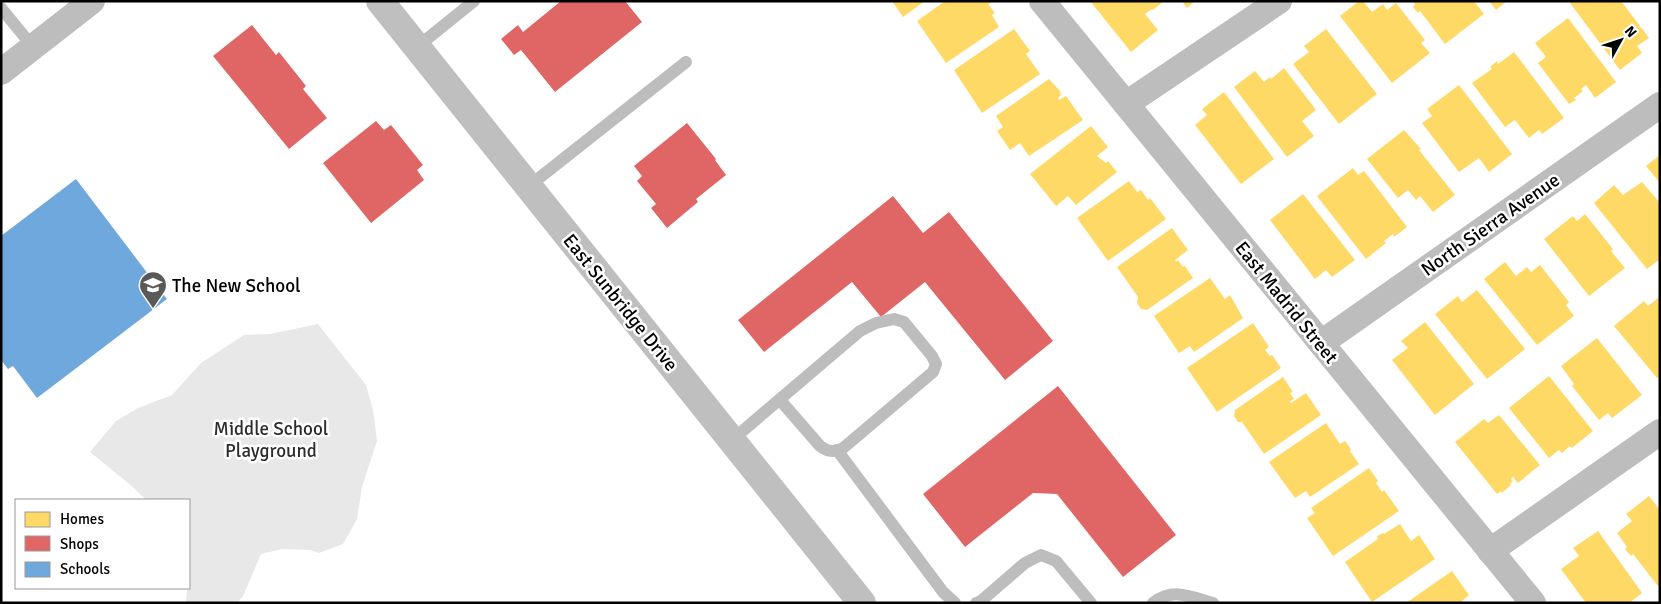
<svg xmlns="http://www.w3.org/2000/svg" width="1661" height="604" viewBox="0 0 1661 604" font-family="Signika,sans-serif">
<rect width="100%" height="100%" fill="#fff"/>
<polygon fill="#e8e8e8" points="318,324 366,385 373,410 377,441 362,487 357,519 343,544 319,553 310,550 282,549 261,554 243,596 237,603 186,603 187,588 189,588 189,500 146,500 133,487 90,452 116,421 138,408 172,395 201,363 244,335 270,334"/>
<g fill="#ffd966">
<polygon points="892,1 925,1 903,17"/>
<polygon points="945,1 990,1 991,3 988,4 995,13 992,15 999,27 946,63 917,21"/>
<polygon points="1090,1 1164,1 1153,10 1152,9 1145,14 1158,30 1131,52"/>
<polygon points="1182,1 1195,1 1187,8"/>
<polygon points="1359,1 1363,1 1372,12 1383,4 1387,10 1396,3 1425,40 1421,43 1430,53 1392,83 1340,16"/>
<polygon points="1413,1 1474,1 1484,14 1445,44 1420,11 1418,13 1413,7 1415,5"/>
<polygon points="1489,1 1507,1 1496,10"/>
<polygon points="1572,1 1621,1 1649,38 1637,46 1642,53 1620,70 1570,3"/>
<polygon points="1568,18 1616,82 1595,98 1586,85 1581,89 1583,91 1574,98 1576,100 1569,104 1538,63 1546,57 1535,43"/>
<polygon points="1014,29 1030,51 1026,54 1040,74 982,113 954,70"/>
<polygon points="1326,29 1377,94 1339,124 1293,64 1309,52 1304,46"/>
<polygon points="1514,52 1564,118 1542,134 1539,130 1529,138 1515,120 1505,127 1472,83 1492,69 1490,67 1497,61 1498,64"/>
<polygon points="1284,68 1316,110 1302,121 1314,136 1287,157 1234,87 1255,71 1264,82 1270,77 1271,79"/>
<polygon points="1049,79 1060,91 1061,95 1058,98 1059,100 1066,96 1083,120 1029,156 1020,143 1010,150 997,131 1003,127 996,116"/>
<polygon points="1459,85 1512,154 1489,172 1479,158 1459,172 1422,123 1432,116 1427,109"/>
<polygon points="1224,92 1274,159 1241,184 1195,125 1207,115 1202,109"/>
<polygon points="1091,126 1108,147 1097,156 1106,163 1108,161 1117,172 1076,205 1068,196 1056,206 1030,174"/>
<polygon points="1404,130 1421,149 1419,150 1455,195 1433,212 1420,196 1416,200 1408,190 1398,198 1367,159"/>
<polygon points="1660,155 1660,183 1646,166"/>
<polygon points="1353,168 1358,175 1364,171 1407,227 1394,237 1393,234 1384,241 1386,243 1366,259 1317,196"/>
<polygon points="1129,181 1137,192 1141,190 1148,200 1150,198 1166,219 1108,261 1077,218"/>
<polygon points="1642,182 1660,203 1660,259 1647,269 1594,203 1614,185 1623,195"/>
<polygon points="1303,194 1355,260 1332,277 1326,270 1315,279 1270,220"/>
<polygon points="1585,214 1613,249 1611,251 1625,268 1589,296 1544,239 1573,216 1577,221"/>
<polygon points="1172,228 1188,250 1175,260 1176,262 1178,260 1183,267 1185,266 1193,278 1147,310 1141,309 1137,303 1138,297 1117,267"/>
<polygon points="1505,262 1516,276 1527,267 1531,272 1540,265 1569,302 1566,305 1574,316 1537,345 1484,279"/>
<polygon points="1210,278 1225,299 1230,295 1243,318 1194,352 1190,346 1179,353 1154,316"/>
<polygon points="1477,290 1525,349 1487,379 1435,314 1458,296 1462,302"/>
<polygon points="1658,298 1660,300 1660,376 1657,378 1614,326 1644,301 1648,306"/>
<polygon points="1425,322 1474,384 1435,415 1392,360 1408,348 1401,341"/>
<polygon points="1253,323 1269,347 1265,350 1270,356 1272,355 1281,368 1217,412 1187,368"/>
<polygon points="1597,338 1642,395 1612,418 1608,413 1599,420 1572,386 1574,384 1561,366"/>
<polygon points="1549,376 1593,431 1572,448 1570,446 1562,453 1559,450 1549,458 1509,408"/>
<polygon points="1283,377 1293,392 1290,393 1294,399 1290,401 1291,403 1306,393 1321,415 1264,454 1242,422 1238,422 1234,416 1235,410"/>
<polygon points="1499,415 1540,465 1518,483 1513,477 1511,479 1513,481 1510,484 1511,485 1502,493 1501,491 1497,494 1455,442 1484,419 1488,423"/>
<polygon points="1326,423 1340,444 1345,441 1351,449 1350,451 1359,464 1310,497 1306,491 1295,498 1269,462"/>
<polygon points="1369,468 1378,481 1376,483 1382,492 1384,490 1399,511 1333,556 1307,518 1315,513 1311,508"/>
<polygon points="1649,496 1660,510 1660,585 1658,586 1633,554 1631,556 1625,549 1627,547 1617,533 1632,521 1626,514"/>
<polygon points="1400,524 1411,541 1419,535 1435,559 1372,602 1345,562 1378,539 1377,536 1383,533 1384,534"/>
<polygon points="1598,531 1642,593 1629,603 1586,603 1561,569 1579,556 1573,548"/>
<polygon points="1452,571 1469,595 1462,601 1463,603 1406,603"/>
</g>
<g fill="#e06666">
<polygon points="561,1 625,1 642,22 555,92 521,50 514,55 501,39 518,25 523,32"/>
<polygon points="252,25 276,55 279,52 306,86 303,89 327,118 289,149 213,56"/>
<polygon points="376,121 384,130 391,125 423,165 417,170 424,180 371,223 323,163"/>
<polygon points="687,123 716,159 715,160 726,175 696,199 698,202 667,228 651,208 656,204 637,181 642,176 634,166"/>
<polygon points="893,196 923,233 949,212 1053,341 1005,380 925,282 881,317 852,282 764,352 738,320"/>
<polygon points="1058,386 1176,535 1123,577 1057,494 1033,493 965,547 923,494"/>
</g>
<polygon fill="#6fa8dc" points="76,179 167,299 37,398 13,366 8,369 1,360 1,236"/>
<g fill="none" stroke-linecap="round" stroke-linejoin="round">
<g stroke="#bdbdbd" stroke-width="12">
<polyline points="1,8 33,47"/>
<polyline points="417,47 474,1"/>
<polyline points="529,186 686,62"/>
<path d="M732,440L860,331L876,323L894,319L904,322L932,356L936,364L933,372L842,449C833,452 828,452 820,446L780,400"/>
<polyline points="837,450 943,592 955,603"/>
<polyline points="976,603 981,601 1025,563 1041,555 1056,561 1091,603"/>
<path d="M1153,603C1173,587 1192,597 1213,603"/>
</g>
<g stroke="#bdbdbd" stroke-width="26">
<polyline points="1042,1 1533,603"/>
<polyline points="1,72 92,1"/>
<polyline points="1126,104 1279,1"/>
<polyline points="1321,343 1660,105"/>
<polyline points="1490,551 1660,432"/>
</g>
<polyline stroke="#bfbfbf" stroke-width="28" points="380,1 862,603"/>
</g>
<defs>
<g id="school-pin" transform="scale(1.4375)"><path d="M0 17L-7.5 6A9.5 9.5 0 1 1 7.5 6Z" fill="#595959" stroke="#fff"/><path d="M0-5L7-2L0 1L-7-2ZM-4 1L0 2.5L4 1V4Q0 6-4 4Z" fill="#fff"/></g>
</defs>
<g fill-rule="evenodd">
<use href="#school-pin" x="153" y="285"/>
</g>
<g text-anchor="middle" stroke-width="5" stroke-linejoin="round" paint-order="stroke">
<g font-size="19" fill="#000" stroke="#fff">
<text transform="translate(1490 224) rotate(-35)" y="7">North Sierra Avenue</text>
<text transform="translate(621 302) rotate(51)" y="7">East Sunbridge Drive</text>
<text transform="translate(1287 302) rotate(51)" y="7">East Madrid Street</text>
</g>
<g font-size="19" fill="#000" stroke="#fff" text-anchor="start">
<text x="172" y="292">The New School</text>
</g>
<g font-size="19" fill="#2d2d2d" stroke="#fff">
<text x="271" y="435">Middle School<tspan x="271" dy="22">Playground</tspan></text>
</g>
</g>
<rect width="1661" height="604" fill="none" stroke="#000000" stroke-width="5"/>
<rect x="15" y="499" width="175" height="90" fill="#ffffff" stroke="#999999"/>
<rect x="25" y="512" width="25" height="15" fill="#ffd966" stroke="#999999"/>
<text x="60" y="524" font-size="15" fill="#000000">Homes</text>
<rect x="25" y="536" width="25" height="15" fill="#e06666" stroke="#999999"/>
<text x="60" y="549" font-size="15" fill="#000000">Shops</text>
<rect x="25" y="562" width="25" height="15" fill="#6fa8dc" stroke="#999999"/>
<text x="60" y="574" font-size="15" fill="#000000">Schools</text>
<g transform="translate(1621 40) rotate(50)" stroke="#ffffff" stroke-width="4" paint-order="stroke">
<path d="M0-4L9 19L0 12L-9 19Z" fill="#000000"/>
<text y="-8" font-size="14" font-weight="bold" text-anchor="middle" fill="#000000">N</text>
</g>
</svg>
